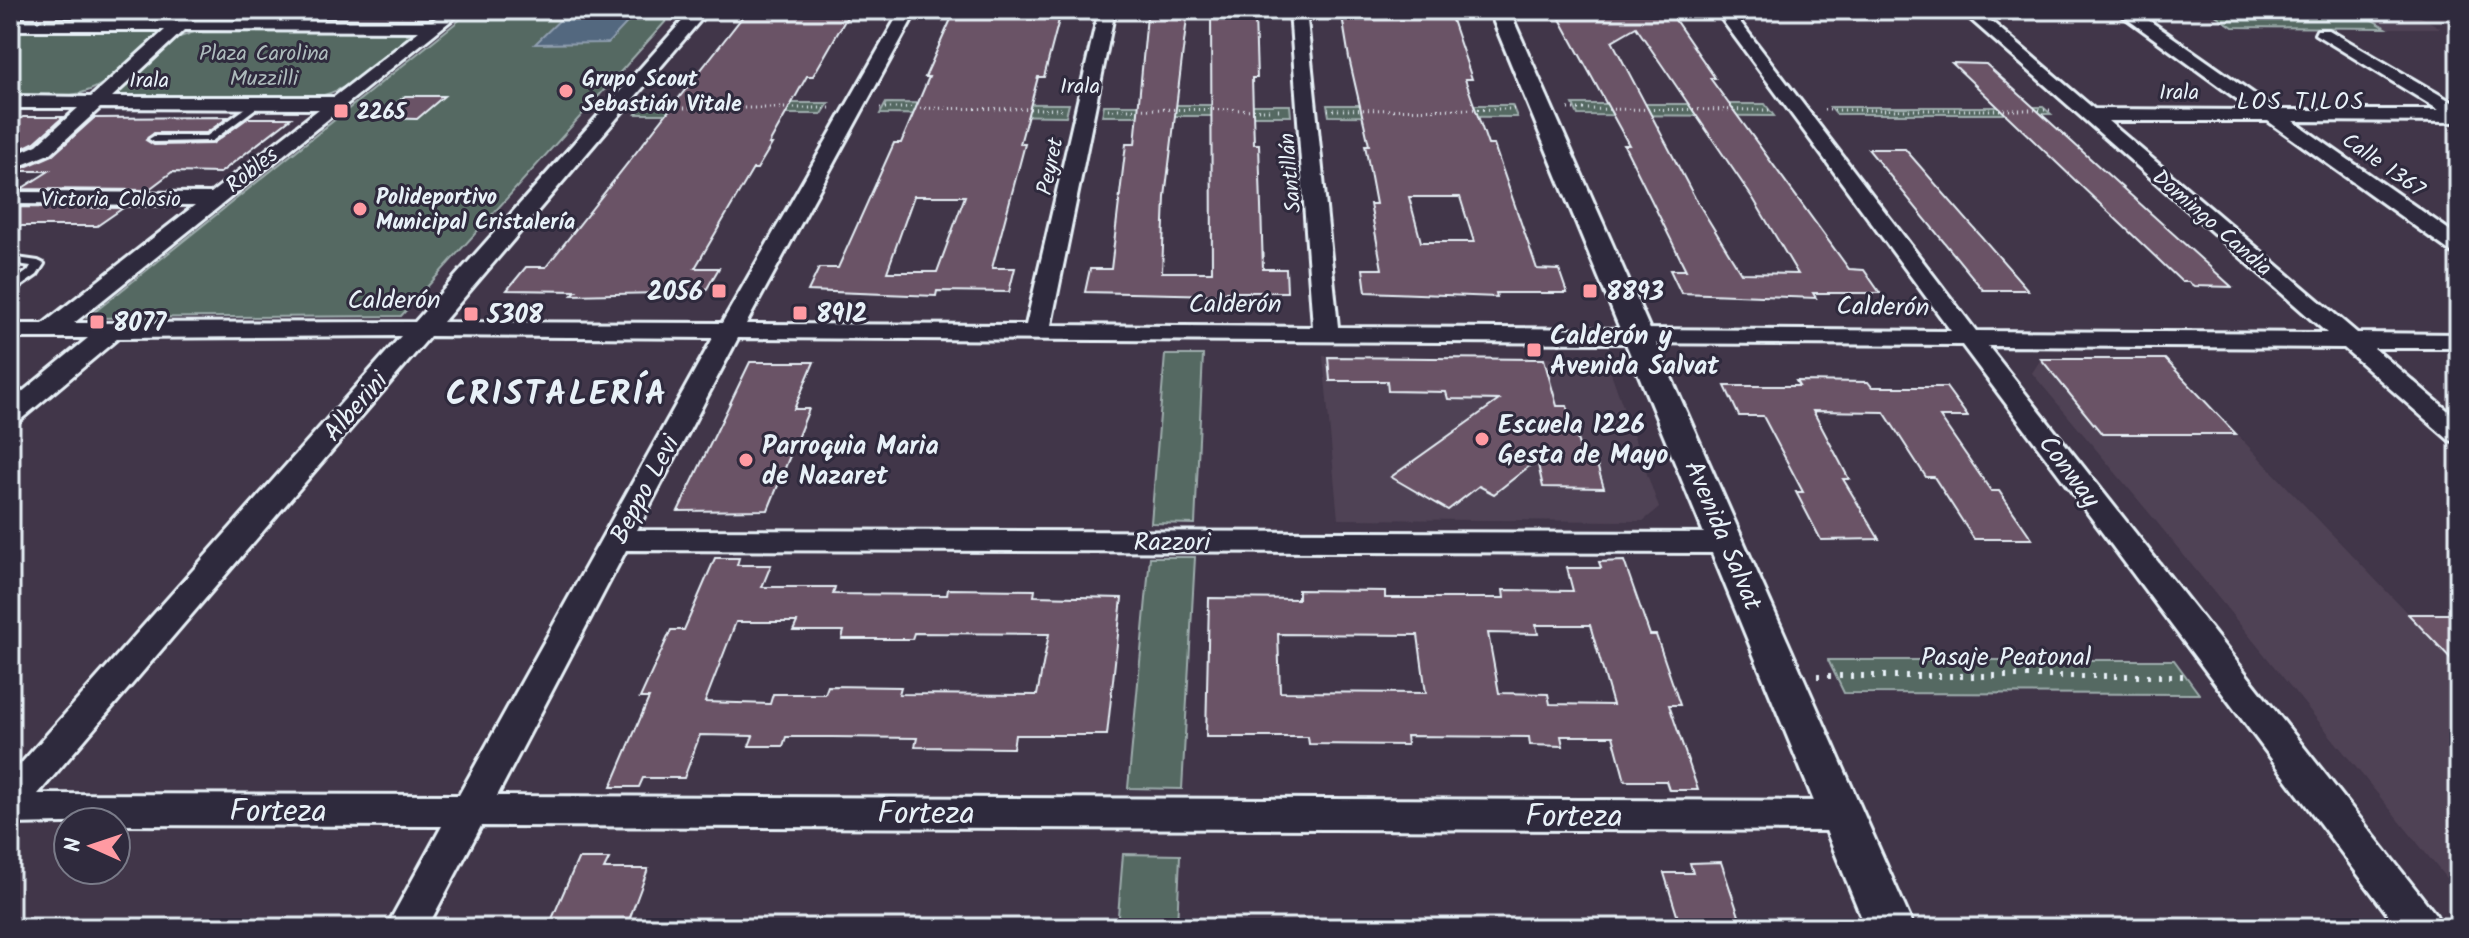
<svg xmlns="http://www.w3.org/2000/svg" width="2469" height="938" viewBox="0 0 2469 938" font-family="Kalam,sans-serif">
<rect width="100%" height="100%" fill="#413649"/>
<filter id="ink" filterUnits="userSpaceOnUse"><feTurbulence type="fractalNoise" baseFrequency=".0125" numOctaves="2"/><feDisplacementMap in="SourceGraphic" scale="16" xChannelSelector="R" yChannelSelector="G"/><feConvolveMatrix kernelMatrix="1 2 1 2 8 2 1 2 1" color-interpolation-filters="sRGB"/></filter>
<g filter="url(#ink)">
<g fill="#504355">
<polygon points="2355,10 2408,10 2441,28 2386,28"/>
<polygon points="1323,356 1590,358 1610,370 1659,508 1643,521 1338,519"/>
<polygon points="2041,359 2165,359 2408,614 2459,614 2459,894 2156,521 2032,373"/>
</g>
<g fill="#556962" stroke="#9eadad" stroke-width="2">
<polygon points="472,10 676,10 401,316 87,318"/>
<polygon points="2208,10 2355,10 2386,28 2233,27"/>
<path d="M10,29H149L160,34C97,92 98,99 10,98Z"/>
<path d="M203,29L400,30L411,36C375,65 353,92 306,99H125L117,96L118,91L174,39Z"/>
<polygon points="645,103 829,103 822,114 636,114"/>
<polygon points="886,103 1069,104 1066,116 880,114"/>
<polygon points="1573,104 1765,104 1774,116 1578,115"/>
<polygon points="1104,105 1290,105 1291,116 1102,116"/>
<polygon points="1327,105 1512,105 1517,117 1329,116"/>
<polygon points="1830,107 2043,107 2051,114 1836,114"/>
<polygon points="1165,355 1203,355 1195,524 1151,523"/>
<polygon points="1150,557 1195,557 1182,789 1128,788"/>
<polygon points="1828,660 2174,660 2199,694 1844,693"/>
<polygon points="1123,854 1180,855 1177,928 1117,928"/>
</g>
<polygon fill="#53677f" stroke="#8f9eaf" stroke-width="2" points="570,10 639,10 608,43 535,44"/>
<g fill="#6a5366" stroke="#e8f1f8" stroke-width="2" fill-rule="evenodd">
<polygon points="748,10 851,10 813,76 807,76 797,94 769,144 772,144 757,169 753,169 695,268 719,268 705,292 572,295 576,291 507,290 526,267 546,267"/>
<path d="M960,10H1059L1057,16H1060L1044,77H1038L1020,144H1025L992,268H1015L1009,292L937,291L936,296L808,291L819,268H838L894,143H901L929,77H925L952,17L957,16ZM914,196H965L937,272H887Z"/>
<polygon points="1154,10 1188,10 1165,197 1162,272 1212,272 1211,10 1251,10 1251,16 1255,16 1257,78 1252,78 1254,144 1259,144 1263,269 1286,269 1287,292 1220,292 1220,295 1085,292 1090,269 1111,269 1126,144 1135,144 1147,16 1154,16"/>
<path d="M1345,10H1445L1447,17H1451L1472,79H1465L1488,145H1494L1537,269L1559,270L1567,293H1496L1497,297L1366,292L1363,269H1382L1370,204H1376L1365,145H1369L1349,58L1342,16H1346ZM1409,197H1460L1474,242H1421Z"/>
<path d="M1560,10H1664L1673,17L1715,78H1710L1849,269L1864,270L1880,293H1813L1816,298L1681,293L1670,270H1686L1624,145H1629L1559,17H1564ZM1636,27L1754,200L1798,274L1741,273L1695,198L1612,41Z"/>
<polygon points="1952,63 1986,64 2232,287 2194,286 2188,282 2182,282"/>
<polygon points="405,96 444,96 417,119 378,118"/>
<polygon points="23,117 63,117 35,142 10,154 10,125"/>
<polygon points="229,117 206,133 154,133 146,140 154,145 212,144 248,118 291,118 220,173 172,172 148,190 21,189 49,171 16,171 53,155 94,118"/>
<polygon points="1868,149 1905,149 2028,290 1983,290"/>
<polygon points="10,207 123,208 97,226 10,226"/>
<polygon points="1328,357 1544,359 1557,406 1567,406 1585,465 1597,465 1604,488 1543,487 1537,460 1494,494 1479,486 1448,510 1391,477 1499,400 1448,399 1446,392 1388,391 1387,381 1330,381"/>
<polygon points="2041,359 2165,359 2236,434 2102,434"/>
<polygon points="750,362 814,362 794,409 809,409 768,510 678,511"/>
<polygon points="1796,381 1868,382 1872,387 1946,387 1968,417 1940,417 1991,491 1999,491 2032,539 1974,539 1934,477 1926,477 1884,412 1813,411 1849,479 1843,479 1879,539 1821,540 1796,492 1803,492 1763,416 1739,416 1725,386 1799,386"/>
<path d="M715,558H739L737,565H771L762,587H835L833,594L947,595L948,589L1035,590L1034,596L1122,598L1107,735H1015L1013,748L915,747L917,738L832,737H786L783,746H749L753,736L700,735L684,778H643L639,787H611L649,698H640L671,630H684ZM736,622H797L793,631H844L842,639H912L914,633L1049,634L1037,695L899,694L901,687L828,686L825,694H773L770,704L705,702Z"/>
<path d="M1624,561L1650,635H1656L1680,705H1669L1698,790H1669L1666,781H1625L1613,736H1561L1563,746L1530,745L1529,737L1406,736L1407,745L1309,744L1308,737H1206L1209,598L1298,599V590L1385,591V598H1504L1503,590L1573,591L1567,568H1601L1599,562ZM1536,625H1590L1613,705L1550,704L1548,694L1499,693L1488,633L1538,634ZM1278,634L1418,635L1426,693L1280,692Z"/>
<polygon points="2408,614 2459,614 2459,667"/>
<polygon points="578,859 609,859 604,869 648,869 626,928 548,928"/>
<polygon points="1721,862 1743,928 1681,928 1664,873 1693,873 1690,863"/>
</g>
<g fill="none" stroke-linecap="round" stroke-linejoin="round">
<g stroke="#e8f1f8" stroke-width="6">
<g id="service">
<polygon points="257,100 262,103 260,105 212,141 154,142 149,139 154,136 207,136"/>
<polygon points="10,257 38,261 44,264 37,275 10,294 10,284 28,271 31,266 10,263"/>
</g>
</g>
<g stroke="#e8f1f8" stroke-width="6">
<path id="minor" d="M446,10H464L74,323L415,322L692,10H709L443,322L722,323L901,10H917L746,324L1026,325L1099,10H1115L1051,325L1313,327L1290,10H1306L1338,327L1951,331L1715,10H1731L1976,331L2327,333L1960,10H1978L2094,109L2252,110L2115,10H2134L2277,110H2439L2315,34L2317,30H2329L2459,106V122L2293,121L2459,237V254L2451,252L2268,121H2108L2357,333L2459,334V348H2374L2459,420V442L2449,440L2344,348L1988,346L2436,915L2442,928H2398L1962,345L738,338L637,530L1727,533L1738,536L1742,543L1738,550L1727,553L626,550L497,796L1843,801L1856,805L1861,816L1856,827L1843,831L481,826L427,928H386L442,826L116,825V822L10,824V776L401,336L118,338L19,421L10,423V402L88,338H10V324H43L195,205L10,204V192L211,193L319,109L100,108L51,153L10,170V157L37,145L78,108H10V96L91,97L165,30H10V20H176L185,16L193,20L432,21ZM184,30L419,31L334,97H112ZM430,336L713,338L459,795L38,794Z"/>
</g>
<g stroke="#e8f1f8" stroke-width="6">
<polygon id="tertiary" points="1489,10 1509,10 1914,928 1866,928"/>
</g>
<g stroke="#e8f1f8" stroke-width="3" stroke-dasharray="1 4" stroke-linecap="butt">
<polyline points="644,108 830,108"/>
<polyline points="880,108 1062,109"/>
<polyline points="1108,109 1282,110"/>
<polyline points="1568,109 1770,110"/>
<polyline points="1328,110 1514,109"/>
<polyline points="1824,110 2050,110"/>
</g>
<polyline stroke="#e8f1f8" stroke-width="6" stroke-dasharray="3 8" stroke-linecap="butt" points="1817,676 2191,676"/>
<use href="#service" fill="#2f2a3d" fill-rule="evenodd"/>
<use href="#minor" fill="#2f2a3d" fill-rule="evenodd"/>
<use href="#tertiary" fill="#2f2a3d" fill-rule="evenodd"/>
</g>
</g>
<g fill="#ff9aa2" stroke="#2f2a3d" stroke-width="3">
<circle cx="566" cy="91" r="8"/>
<rect x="333" y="103" width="16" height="16" rx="4"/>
<circle cx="360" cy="209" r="8"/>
<rect x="711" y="283" width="16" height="16" rx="4"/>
<rect x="1582" y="283" width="16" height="16" rx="4"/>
<rect x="792" y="305" width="16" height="16" rx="4"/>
<rect x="463" y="306" width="16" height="16" rx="4"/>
<rect x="89" y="314" width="16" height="16" rx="4"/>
<rect x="1526" y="342" width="16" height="16" rx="4"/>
<circle cx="1482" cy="439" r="8"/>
<circle cx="746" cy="460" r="8"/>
</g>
<g text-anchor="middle" stroke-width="6" stroke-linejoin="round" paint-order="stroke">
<g font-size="22" fill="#adbbbc" stroke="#2f2a3d">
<text x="264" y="60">Plaza Carolina<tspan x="264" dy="25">Muzzilli</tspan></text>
</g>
<g font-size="22" font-weight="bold" fill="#e8f1f8" stroke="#2f2a3d" text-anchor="start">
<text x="582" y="86">Grupo Scout<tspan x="582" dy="25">Sebastián Vitale</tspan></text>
<text x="357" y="119">2265</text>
<text x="376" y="204">Polideportivo<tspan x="376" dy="25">Municipal Cristalería</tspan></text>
</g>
<g font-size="22" fill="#e8f1f8" stroke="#2f2a3d">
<text x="149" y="87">Irala</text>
<text x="1080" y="93">Irala</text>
<text x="2179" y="99">Irala</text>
<text transform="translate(2384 164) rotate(35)" y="8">Calle 1367</text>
<text transform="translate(1049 166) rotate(-78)" y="8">Peyret</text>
<text transform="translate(251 169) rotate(-38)" y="8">Robles</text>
<text transform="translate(1289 173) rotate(-95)" y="8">Santillán</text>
<text x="111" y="206">Victoria Colosio</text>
<text transform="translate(2213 222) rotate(41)" y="8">Domingo Candia</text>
</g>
<g font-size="24" letter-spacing="2" fill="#e8f1f8" stroke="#2f2a3d">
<text x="2301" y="109">LOS TILOS</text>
</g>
<g font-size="26" font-weight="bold" fill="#e8f1f8" stroke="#2f2a3d" text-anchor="start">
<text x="703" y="300" text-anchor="end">2056</text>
<text x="1606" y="300">8893</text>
<text x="816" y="322">8912</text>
<text x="487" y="323">5308</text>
<text x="113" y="331">8077</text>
<text x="1550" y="344">Calderón y<tspan x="1550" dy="30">Avenida Salvat</tspan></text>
<text x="1498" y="433">Escuela 1226<tspan x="1498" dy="30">Gesta de Mayo</tspan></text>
<text x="762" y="454">Parroquia Maria<tspan x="762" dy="30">de Nazaret</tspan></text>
</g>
<g font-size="26" fill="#e8f1f8" stroke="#2f2a3d">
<text x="394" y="308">Calderón</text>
<text x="1235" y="312">Calderón</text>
<text transform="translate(1883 306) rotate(1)" y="9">Calderón</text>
<text transform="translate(355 406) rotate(-49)" y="9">Alberini</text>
<text transform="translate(2070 471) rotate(53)" y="9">Conway</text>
<text transform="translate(644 489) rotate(-62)" y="9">Beppo Levi</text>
<text transform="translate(1724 535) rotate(67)" y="9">Avenida Salvat</text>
<text x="1172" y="550">Razzori</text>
<text x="2006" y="665">Pasaje Peatonal</text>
</g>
<g font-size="32" fill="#e8f1f8" stroke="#2f2a3d">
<text x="278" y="821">Forteza</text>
<text x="926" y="823">Forteza</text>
<text x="1574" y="826">Forteza</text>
</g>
<g font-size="34" font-weight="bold" letter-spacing="2" fill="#e8f1f8" stroke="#2f2a3d">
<text x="557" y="404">CRISTALERÍA</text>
</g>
</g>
<rect width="2469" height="938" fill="none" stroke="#2f2a3d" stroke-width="40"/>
<rect x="20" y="20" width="2429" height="898" fill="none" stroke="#e8f1f8" stroke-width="3" filter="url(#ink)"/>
<g transform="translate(92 846) rotate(273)"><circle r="38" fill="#2f2a3d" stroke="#797a88" stroke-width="2"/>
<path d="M0-6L14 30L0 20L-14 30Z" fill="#ff9aa2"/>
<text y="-12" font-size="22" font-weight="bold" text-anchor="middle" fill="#e8f1f8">N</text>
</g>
</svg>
